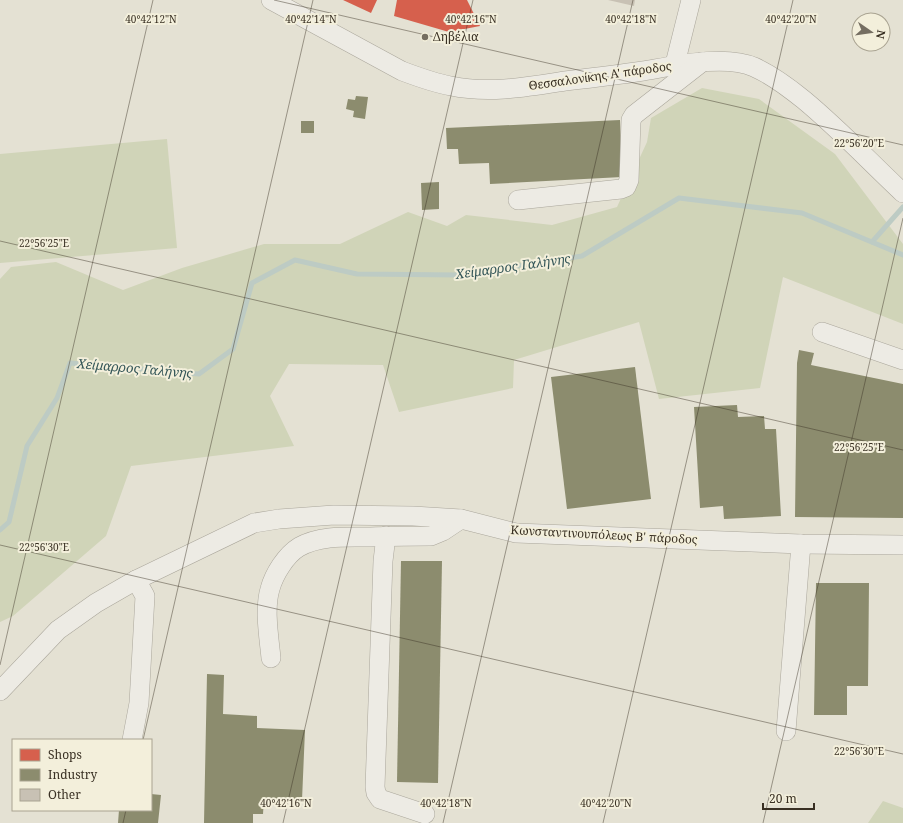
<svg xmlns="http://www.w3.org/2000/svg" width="903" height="823" viewBox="0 0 903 823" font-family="'Noto Serif',serif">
<rect width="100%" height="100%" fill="#e4e1d3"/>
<g fill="#d0d4b8">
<polygon points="702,88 759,99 835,154 903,244 903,324 783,277 760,388 659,399 639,322 514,360 513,388 399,412 383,365 289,364 270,396 294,446 131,466 106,536 13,616 0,622 0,279 11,267 56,262 123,290 182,268 264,244 340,244 408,212 447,226 466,215 552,225 617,207 647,142 651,118"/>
<polygon points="167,139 177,248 0,263 0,154"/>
<polygon points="883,801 903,808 903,823 868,823"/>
</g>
<g fill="#d6604d">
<polygon points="343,0 377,0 371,13"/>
<polygon points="397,0 467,0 480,26 449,32 394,16"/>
</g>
<g fill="#8c8c6e">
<polygon points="356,96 368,97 365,119 353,117 354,111 346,109 348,99 355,100"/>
<polygon points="620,120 622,177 490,184 489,163 459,164 458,149 447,149 446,128"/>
<rect x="301" y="121" width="13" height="12"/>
<polygon points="439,182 439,209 422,210 421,183"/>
<polygon points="799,350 814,353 811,365 903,384 903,518 795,517 797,363"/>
<polygon points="635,367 651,499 567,509 551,377"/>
<polygon points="737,405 738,417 764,416 765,429 776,429 781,516 724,519 723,506 700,508 694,407"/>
<polygon points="401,561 442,561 438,783 397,782"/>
<polygon points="816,583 869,583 868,686 847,686 847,715 814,715"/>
<polygon points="207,674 224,675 223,714 257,716 257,728 305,730 302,800 264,798 263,814 253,814 253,823 204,823"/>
<polygon points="151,794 161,795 158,823 118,823 119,810 151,810"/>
</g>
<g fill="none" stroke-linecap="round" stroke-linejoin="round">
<g stroke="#bdcbc4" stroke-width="5">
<polyline points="872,242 903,207"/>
<polyline points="0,530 9,522 27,446 57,398 70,363 199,374 233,349 252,283 295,260 357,274 460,275 582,256 679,198 802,213 903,255"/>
</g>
</g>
<polygon fill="#c8c1b4" points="608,0 635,0 634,6"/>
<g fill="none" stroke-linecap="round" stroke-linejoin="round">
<g stroke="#aaa69b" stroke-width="20">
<g id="minor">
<path d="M271,0L402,71C418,77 434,83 451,86C489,94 527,87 565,81C591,78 617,75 643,71C673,66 725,54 754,67C772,75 788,87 804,100C839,129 870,162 903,193"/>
<polyline points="675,64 691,0"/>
<polyline points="518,200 621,189 626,187 629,180 631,120 634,115 702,62"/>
<polyline points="822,332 903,360"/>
<polyline points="386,536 383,561 375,787 376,793 380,799 425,814"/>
<path d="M271,658C269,637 264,609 270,589C274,574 286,555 299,547C320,535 347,537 371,537C391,536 411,536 431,536L443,531L461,519"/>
<polyline points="0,691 58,630 96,603 136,580 254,523 279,519 334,515 413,516 461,519 516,533 801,544 903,545"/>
<polyline points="786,731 801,544"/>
<polyline points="132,740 139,703 145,596 136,580"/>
</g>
</g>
<use href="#minor" stroke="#edebe4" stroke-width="19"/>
</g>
<path fill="none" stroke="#393023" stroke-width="1" stroke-opacity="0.45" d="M274,0L903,145M0,241L903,450M0,545L903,754M0,665L153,0M143,740L313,0M123,823L126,810M283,823L473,0M443,823L633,0M603,823L793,0M763,823L903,218"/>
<circle fill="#756e61" stroke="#f3efdb" stroke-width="1.5" cx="425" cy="37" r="4"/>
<g text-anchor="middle" stroke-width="4" stroke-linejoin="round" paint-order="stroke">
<g font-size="12" fill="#393023" stroke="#f3efdb" text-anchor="start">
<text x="433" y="41">Δηβέλια</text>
</g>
<g font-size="12" fill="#393023" stroke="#f3efdb">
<text transform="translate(600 76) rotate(-8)" y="4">Θεσσαλονίκης Α' πάροδος</text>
<text transform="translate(604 535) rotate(3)" y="4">Κωνσταντινουπόλεως Β' πάροδος</text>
</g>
<g font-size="13" font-style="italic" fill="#345658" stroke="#f3efdb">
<text transform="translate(513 266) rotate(-8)" y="5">Χείμαρρος Γαλήνης</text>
<text transform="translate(135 368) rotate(5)" y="5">Χείμαρρος Γαλήνης</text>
</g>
</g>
<g font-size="10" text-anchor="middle" fill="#393023" stroke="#f3efdb" stroke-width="4" stroke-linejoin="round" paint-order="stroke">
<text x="151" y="23">40°42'12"N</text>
<text x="311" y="23">40°42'14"N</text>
<text x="471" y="23">40°42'16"N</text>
<text x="631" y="23">40°42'18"N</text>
<text x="791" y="23">40°42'20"N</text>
<text x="859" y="147">22°56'20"E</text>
<text x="44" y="247">22°56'25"E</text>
<text x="859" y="451">22°56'25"E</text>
<text x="44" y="551">22°56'30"E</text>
<text x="859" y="755">22°56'30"E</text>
<text x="286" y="807">40°42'16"N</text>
<text x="446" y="807">40°42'18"N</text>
<text x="606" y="807">40°42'20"N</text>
</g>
<rect x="12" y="739" width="140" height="72" fill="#f3efdb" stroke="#a9a391"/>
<rect x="20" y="749" width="20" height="12" fill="#d6604d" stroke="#a9a391"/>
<text x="48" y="759" font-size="12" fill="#393023">Shops</text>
<rect x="20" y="769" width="20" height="12" fill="#8c8c6e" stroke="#a9a391"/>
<text x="48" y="779" font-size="12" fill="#393023">Industry</text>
<rect x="20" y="789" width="20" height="12" fill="#c8c1b4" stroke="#a9a391"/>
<text x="48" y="799" font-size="12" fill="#393023">Other</text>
<g transform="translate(871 32) rotate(103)"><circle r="19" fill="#f3efdb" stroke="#a9a391"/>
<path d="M0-3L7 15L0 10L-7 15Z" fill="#756e61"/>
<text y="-6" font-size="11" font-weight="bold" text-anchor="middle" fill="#393023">N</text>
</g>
<path d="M763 803v6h51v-6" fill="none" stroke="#393023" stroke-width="2"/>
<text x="769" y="803" font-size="12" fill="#393023" stroke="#f3efdb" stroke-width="3" paint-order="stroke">20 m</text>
</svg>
